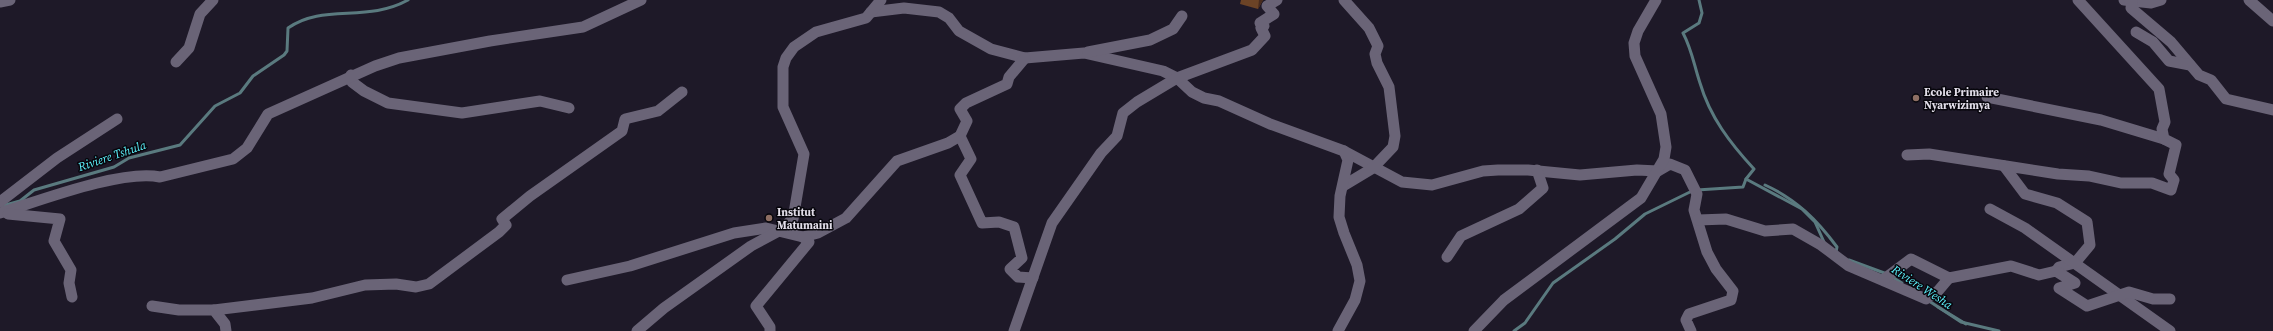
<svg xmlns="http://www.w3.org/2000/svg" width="2273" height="331" viewBox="0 0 2273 331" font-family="'Source Serif 4',serif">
<rect width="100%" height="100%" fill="#1e1928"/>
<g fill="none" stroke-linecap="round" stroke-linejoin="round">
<g stroke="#5a7a7f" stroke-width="3">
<polyline points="1746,179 1802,209 1815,222 1824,242"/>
<path d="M1765,185C1796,199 1817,220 1837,247L1836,252"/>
<path d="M1697,190L1743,187L1746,179L1754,169C1730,143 1710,117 1700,83C1694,65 1692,50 1683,33L1699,23L1702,13L1699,0"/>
<path d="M2,206L20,201L34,190L114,167L129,158L180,145L215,106L240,93L253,76L284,55L287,51L288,28C323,3 367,23 408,0"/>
<polyline points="1849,260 1887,274"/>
<polyline points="1892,277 1902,283"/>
<polyline points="1929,301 1961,322 1999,331"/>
<polyline points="1938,307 1966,324"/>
<polyline points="1514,331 1525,323 1553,283 1615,239 1645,214 1692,191"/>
</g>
<g stroke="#6a6477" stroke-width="11">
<polyline points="2124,0 2151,3 2161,0"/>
<polyline points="2129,0 2132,1 2131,8 2171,42 2199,75 2211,80 2226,99 2273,110"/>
<polyline points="2249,0 2273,21"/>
<polyline points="0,2 10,0"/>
<polyline points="871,12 904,8 939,12 949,18 959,31 991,49 1025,58 1084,53 1163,71 1177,78 1192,92 1204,98 1219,101 1270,124 1344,151 1402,182 1432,185 1483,171 1498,170 1528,170 1580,175 1637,170 1658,171 1670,164 1685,170 1697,194 1694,210 1707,252 1716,269 1733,291 1731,300 1689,314 1686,320 1691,331"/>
<polyline points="2136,32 2153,42 2169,61 2190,65"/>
<polyline points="1088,52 1150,40 1173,29 1182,16"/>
<polyline points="176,62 189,48 200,14 213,0"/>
<polyline points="351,75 352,82 364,91 388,103 462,113 540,101 569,108"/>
<polyline points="1987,97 2101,120 2164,139"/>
<polyline points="960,136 971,159 960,175 982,223 999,222 1014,227 1022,258 1010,269 1018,277 1033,278"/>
<polyline points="1907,155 1929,154 2058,174 2089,176 2121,183 2152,183 2171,190 2174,180 2169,174 2176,145 2164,139 2162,129 2165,122 2159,89 2078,0"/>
<polyline points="2004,166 2025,194 2057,203 2087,222 2090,245 2075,263 2059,267 2056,271"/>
<polyline points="1343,186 1373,168 1393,147 1395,136 1389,87 1377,63 1375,54 1378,46 1369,28 1344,0"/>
<polyline points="0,202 57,158 117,119"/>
<polyline points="1990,209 2025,228 2170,331"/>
<path d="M0,213C39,201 122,169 160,177L233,159L247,148L268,114L375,66L399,58L490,41L583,27L641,0"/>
<polyline points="8,214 60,219 54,241 71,270 69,283 72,297"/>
<polyline points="1698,220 1726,219 1765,231 1793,229 1821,245 1849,266 1926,299 1938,291 1949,278"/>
<polyline points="1447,257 1461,236 1519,209 1543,188 1537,170"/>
<polyline points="567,280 630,266 734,233 766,228 803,237 818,233 846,218 897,161 948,143 960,136 967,121 960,109 966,103 1007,84 1009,77 1025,58"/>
<polyline points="1883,280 1911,259 1949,278 2011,266 2039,275 2056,271 2075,283 2059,288 2087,306 2129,292 2153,299 2170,299"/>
<polyline points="152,306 179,310 214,310 225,324 226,331"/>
<polyline points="214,310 312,298 365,285 396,284 416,287 429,284 499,232 506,225 502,219 530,196 622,131 625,119 658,111 682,92"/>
<polyline points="637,331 664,308 751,246 779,231 793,219 804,154 783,107 783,67 786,58 794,47 816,32 866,18 881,0"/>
<polyline points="770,331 770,327 756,306 809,242 803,237"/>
<polyline points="1014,331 1052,223 1101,153 1117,136 1123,113 1137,102 1177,78 1252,50 1265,36 1261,28 1264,26 1260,23 1274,14 1267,6 1277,0"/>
<polyline points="1338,331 1355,300 1360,281 1357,265 1344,233 1339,217 1340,196 1348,160 1344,151"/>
<polyline points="1474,331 1504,300 1641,198 1664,159 1666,147 1661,114 1635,56 1634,43 1638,31 1656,0"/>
</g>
</g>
<polygon fill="#6b4326" points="1241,0 1263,0 1258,9 1240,4"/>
<polygon fill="#472b1e" points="1259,0 1263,0 1258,9"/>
<g fill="#8d6e63" stroke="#07060c" stroke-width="1.5">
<circle cx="1916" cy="98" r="4"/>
<circle cx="769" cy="218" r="4"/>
</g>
<g text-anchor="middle" stroke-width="3" stroke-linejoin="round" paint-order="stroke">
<g font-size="11" font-weight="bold" fill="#e2dee9" stroke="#07060c" text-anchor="start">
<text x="1924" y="96">Ecole Primaire<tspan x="1924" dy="13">Nyarwizimya</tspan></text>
<text x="777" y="216">Institut<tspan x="777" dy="13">Matumaini</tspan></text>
</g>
<g font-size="12" font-style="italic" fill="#5df2fc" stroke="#07060c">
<text transform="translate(112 156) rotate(-19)" y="4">Riviere Tshula</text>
<text transform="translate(1922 287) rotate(33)" y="4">Riviere Wesha</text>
</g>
</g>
</svg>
